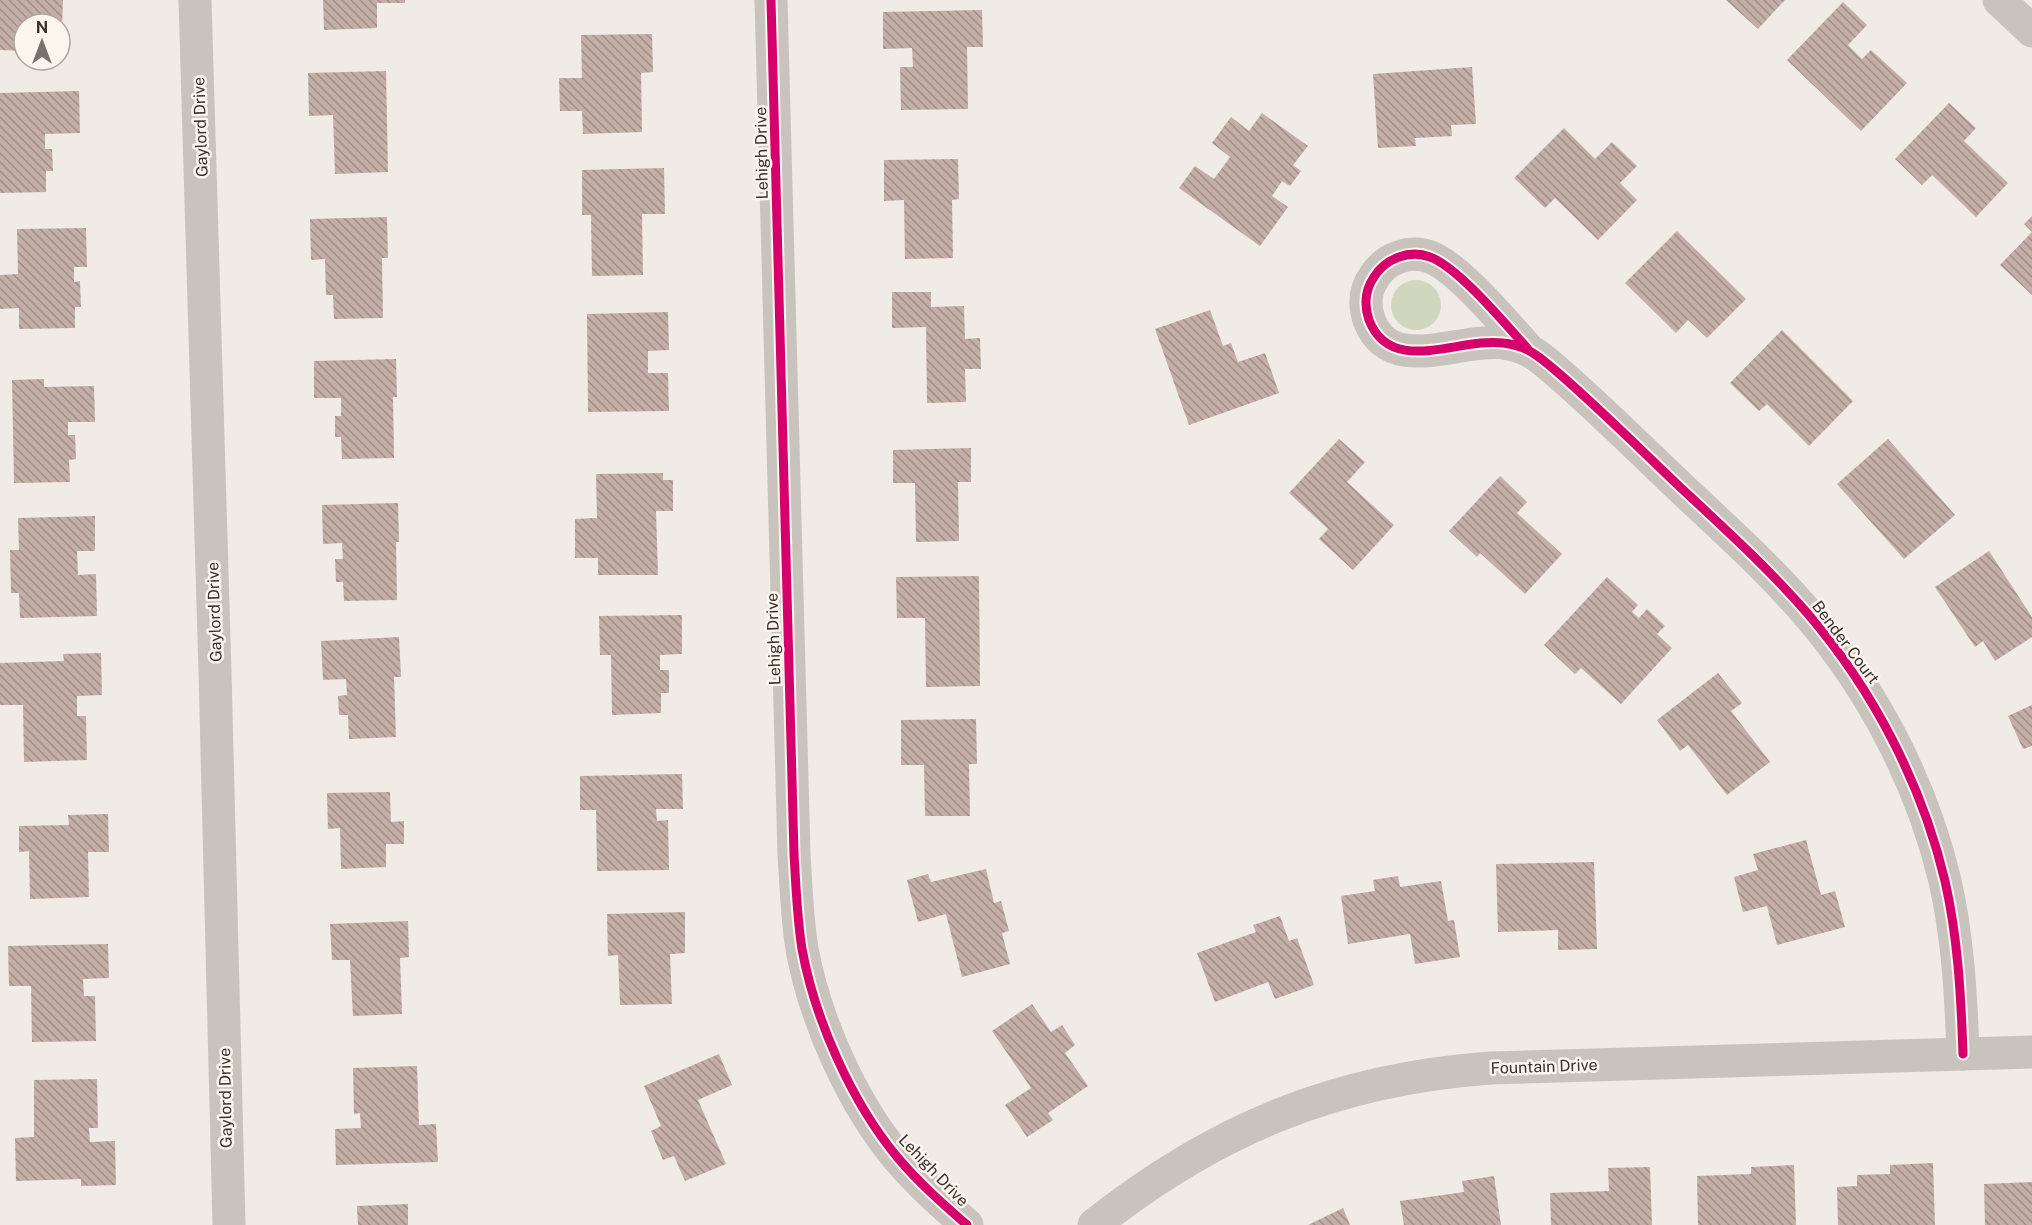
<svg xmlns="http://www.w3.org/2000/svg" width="2032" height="1225" viewBox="0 0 2032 1225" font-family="'Public Sans',sans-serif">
<defs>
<pattern id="building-back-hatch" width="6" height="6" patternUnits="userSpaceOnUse" patternTransform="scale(1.5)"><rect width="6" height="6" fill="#c3afa7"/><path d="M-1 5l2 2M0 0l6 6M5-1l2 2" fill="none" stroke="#a08f88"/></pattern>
</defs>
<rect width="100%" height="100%" fill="#f0ebe5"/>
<circle fill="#d1d6bf" cx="1416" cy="305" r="25"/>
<g fill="url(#building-back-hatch)">
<polygon points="0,0 63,0 62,30 60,30 60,24 24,24 24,51 0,50"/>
<polygon points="323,0 405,0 405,3 377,3 377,28 324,30"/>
<polygon points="1726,0 1785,0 1758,29"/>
<polygon points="1843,2 1867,25 1848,45 1862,59 1871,50 1907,83 1861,131 1787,60"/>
<polygon points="982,10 983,47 967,47 968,109 901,110 900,67 913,67 912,48 883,49 883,12"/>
<polygon points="652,34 653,72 641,73 642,132 583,134 582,111 560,111 559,78 582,78 581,35"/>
<polygon points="1472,67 1476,124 1451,125 1452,136 1415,138 1416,146 1378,148 1373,74"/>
<polygon points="386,71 388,172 335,174 333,115 309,116 308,73"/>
<polygon points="79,91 80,133 45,134 45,149 52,149 53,171 46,171 46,192 0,193 0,93"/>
<polygon points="1949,103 1976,128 1964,141 2008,183 1976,217 1932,175 1922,185 1895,159"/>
<polygon points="1262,113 1308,146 1293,165 1301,171 1290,186 1282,181 1272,196 1288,207 1260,246 1179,188 1195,166 1214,179 1230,157 1212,143 1231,117 1249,131"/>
<polygon points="1564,128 1595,159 1612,142 1637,166 1620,183 1637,200 1598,240 1555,198 1545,208 1514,178"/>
<polygon points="958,159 959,199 952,200 953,258 905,259 904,200 884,201 884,160"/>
<polygon points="664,168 665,214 642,214 643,275 592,276 591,215 582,215 582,170"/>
<polygon points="2032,216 2032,295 2000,265 2032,232 2024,224"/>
<polygon points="387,217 388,258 382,258 383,318 334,319 333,295 326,295 325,259 311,260 310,219"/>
<polygon points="86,228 87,267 74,267 74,282 80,281 81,307 75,307 75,328 19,329 19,308 0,309 0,275 18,274 17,229"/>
<polygon points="1677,231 1746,299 1707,338 1688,320 1676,333 1625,283"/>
<polygon points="892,292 931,292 931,307 964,306 965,339 980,338 981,369 965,369 966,402 927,403 926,327 892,328"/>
<polygon points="1210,310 1223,346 1231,343 1238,362 1265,353 1279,393 1189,425 1155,329"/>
<polygon points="668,312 669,350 648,351 648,373 668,373 669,411 588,412 587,314"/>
<polygon points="1782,330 1853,401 1809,446 1767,404 1759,411 1730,383"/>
<polygon points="396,359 397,397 393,397 394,458 342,459 341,437 335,437 335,416 341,416 341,398 314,398 314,361"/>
<polygon points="44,379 44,387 94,386 95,422 68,422 68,435 75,435 76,459 69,460 70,482 14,483 12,380"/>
<polygon points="1339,439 1365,462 1347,482 1394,525 1353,570 1319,539 1328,529 1289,493"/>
<polygon points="1888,439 1955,515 1904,559 1837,484"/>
<polygon points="971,448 971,482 958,482 959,541 916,542 915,483 893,483 893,450"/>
<polygon points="663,473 663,480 673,480 673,511 656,511 658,575 598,575 598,558 575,558 575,519 597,518 596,474"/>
<polygon points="1500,476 1527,502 1517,513 1562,554 1525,594 1480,553 1477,557 1449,531"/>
<polygon points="398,503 399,542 396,542 397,600 344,601 343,582 336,582 335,559 343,559 342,543 323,544 322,505"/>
<polygon points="95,516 95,551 77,551 78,575 96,574 97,616 20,618 19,593 11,593 10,550 19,550 18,518"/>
<polygon points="1989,551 2032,617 2032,637 1995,661 1983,641 1975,647 1935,587"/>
<polygon points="979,576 980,686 926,687 925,618 897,618 896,577"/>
<polygon points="1607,577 1638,605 1632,612 1639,618 1647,609 1665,626 1657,634 1672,648 1621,704 1581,668 1575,674 1544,645"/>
<polygon points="682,615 682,654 660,655 660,670 669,670 669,693 661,693 661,713 612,715 611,655 600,655 599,616"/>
<polygon points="399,637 401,677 394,677 396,737 349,739 348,715 339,715 338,696 347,695 346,679 323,680 321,641"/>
<polygon points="101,653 102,695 77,696 77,716 86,716 87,760 24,762 23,705 0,705 0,663 64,661 63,654"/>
<polygon points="1718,673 1742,703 1731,711 1770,762 1727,795 1688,745 1680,751 1657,720"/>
<polygon points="2032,705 2032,746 2023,749 2008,716"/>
<polygon points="976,719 977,764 969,764 970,816 925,816 924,765 901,765 901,720"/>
<polygon points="682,774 683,809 656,809 657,821 668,820 669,870 597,871 596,810 580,810 580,776"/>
<polygon points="390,792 391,822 404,821 404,844 386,844 386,867 341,869 340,828 328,829 327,793"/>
<polygon points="108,814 109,852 88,852 89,897 30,899 29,851 19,852 19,826 69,825 68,815"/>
<polygon points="1806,840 1821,895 1835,891 1845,927 1777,945 1767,906 1743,912 1734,877 1758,870 1753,854"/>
<polygon points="1594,862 1597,949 1558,950 1558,930 1498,932 1496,864"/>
<polygon points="986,869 994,903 1001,901 1009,931 1002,933 1010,964 962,977 946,914 918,922 907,880 928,874 931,882"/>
<polygon points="1398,876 1400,887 1441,881 1448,921 1454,920 1460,957 1415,964 1410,934 1348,944 1341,896 1375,891 1373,880"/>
<polygon points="685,912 685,953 670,954 672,1004 620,1005 618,955 608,956 607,914"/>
<polygon points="1280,916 1289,941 1297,938 1314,985 1275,999 1268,982 1215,1002 1197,953 1256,932 1253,925"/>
<polygon points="408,921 409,957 400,958 402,1014 353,1016 350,960 332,960 330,924"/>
<polygon points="108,944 109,978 83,979 84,996 95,996 96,1041 32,1042 31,986 9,986 8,946"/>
<polygon points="1032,1004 1051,1032 1062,1025 1075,1045 1065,1053 1088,1086 1048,1113 1053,1120 1027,1137 1005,1105 1031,1088 992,1031"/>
<polygon points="719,1054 732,1085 698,1100 726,1164 685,1181 674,1156 663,1160 651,1131 661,1126 644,1086"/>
<polygon points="417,1066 419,1125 436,1124 438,1162 336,1165 335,1129 361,1128 360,1113 354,1114 353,1068"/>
<polygon points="97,1079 98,1128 89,1128 90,1142 115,1141 116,1185 81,1186 81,1179 16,1181 15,1138 34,1137 34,1080"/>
<polygon points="1933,1163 1935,1225 1838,1225 1837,1187 1857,1186 1857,1175 1890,1174 1890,1165"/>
<polygon points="1794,1165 1796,1225 1698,1225 1697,1176 1751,1174 1751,1167"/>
<polygon points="1650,1167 1652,1225 1551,1225 1550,1193 1609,1191 1608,1168"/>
<polygon points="1494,1176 1501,1225 1404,1225 1400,1201 1464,1192 1462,1181"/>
<polygon points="2032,1182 2032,1225 1985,1225 1984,1184"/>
<polygon points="408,1204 408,1225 358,1225 357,1206"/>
<polygon points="1343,1208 1350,1225 1308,1225"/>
</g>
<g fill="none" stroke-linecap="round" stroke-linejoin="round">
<g stroke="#c9c3be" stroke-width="33">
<polyline points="195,0 215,672 229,1225"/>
<path d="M771,0L794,854C796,886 797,918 802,949C815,1020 852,1103 898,1158C919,1183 943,1204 967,1225"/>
<polyline points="1999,0 2032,31"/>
<path d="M1528,349C1506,325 1458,267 1430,257C1409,249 1385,259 1374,277C1365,290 1364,305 1369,320C1391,377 1460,337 1503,343C1530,346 1542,359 1563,377C1603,412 1641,450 1680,487C1724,528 1769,569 1808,614C1873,690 1922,784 1945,881C1958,938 1961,996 1963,1054"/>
<path d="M1094,1225C1215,1129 1336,1079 1491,1068L2032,1052"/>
</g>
<g stroke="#fbf5ee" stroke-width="13">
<g id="cycleway">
<path d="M771,0L794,854C796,886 797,918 802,949C815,1020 852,1103 898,1158C919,1183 943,1204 967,1225"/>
<path d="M1528,349C1506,325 1458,267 1430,257C1409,249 1385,259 1374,277C1365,290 1364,305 1369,320C1391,377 1460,337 1503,343C1530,346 1542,359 1563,377C1603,412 1641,450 1680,487C1724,528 1769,569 1808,614C1873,690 1922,784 1945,881C1958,938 1961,996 1963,1054"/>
</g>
</g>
<use href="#cycleway" stroke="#d6006c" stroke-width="9"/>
</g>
<g text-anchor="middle" stroke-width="5" stroke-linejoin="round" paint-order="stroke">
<g font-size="16" fill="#3b302b" stroke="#fbf5ee">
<text transform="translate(200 127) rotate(-92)" y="6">Gaylord Drive</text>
<text transform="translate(761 153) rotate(-91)" y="6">Lehigh Drive</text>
<text transform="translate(214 612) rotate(-92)" y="6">Gaylord Drive</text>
<text transform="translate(773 639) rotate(-92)" y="6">Lehigh Drive</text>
<text transform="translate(1846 642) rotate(53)" y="6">Bender Court</text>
<text transform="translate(1544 1066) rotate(-2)" y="6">Fountain Drive</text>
<text transform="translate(225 1098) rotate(-91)" y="6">Gaylord Drive</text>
<text transform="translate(934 1170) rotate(46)" y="6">Lehigh Drive</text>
</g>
</g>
<g transform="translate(42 42)"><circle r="28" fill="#fbf5ee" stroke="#aea6a0" stroke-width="1.5"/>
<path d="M0-4.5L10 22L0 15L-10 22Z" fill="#7a716c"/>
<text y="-9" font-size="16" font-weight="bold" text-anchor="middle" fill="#3b302b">N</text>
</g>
</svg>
